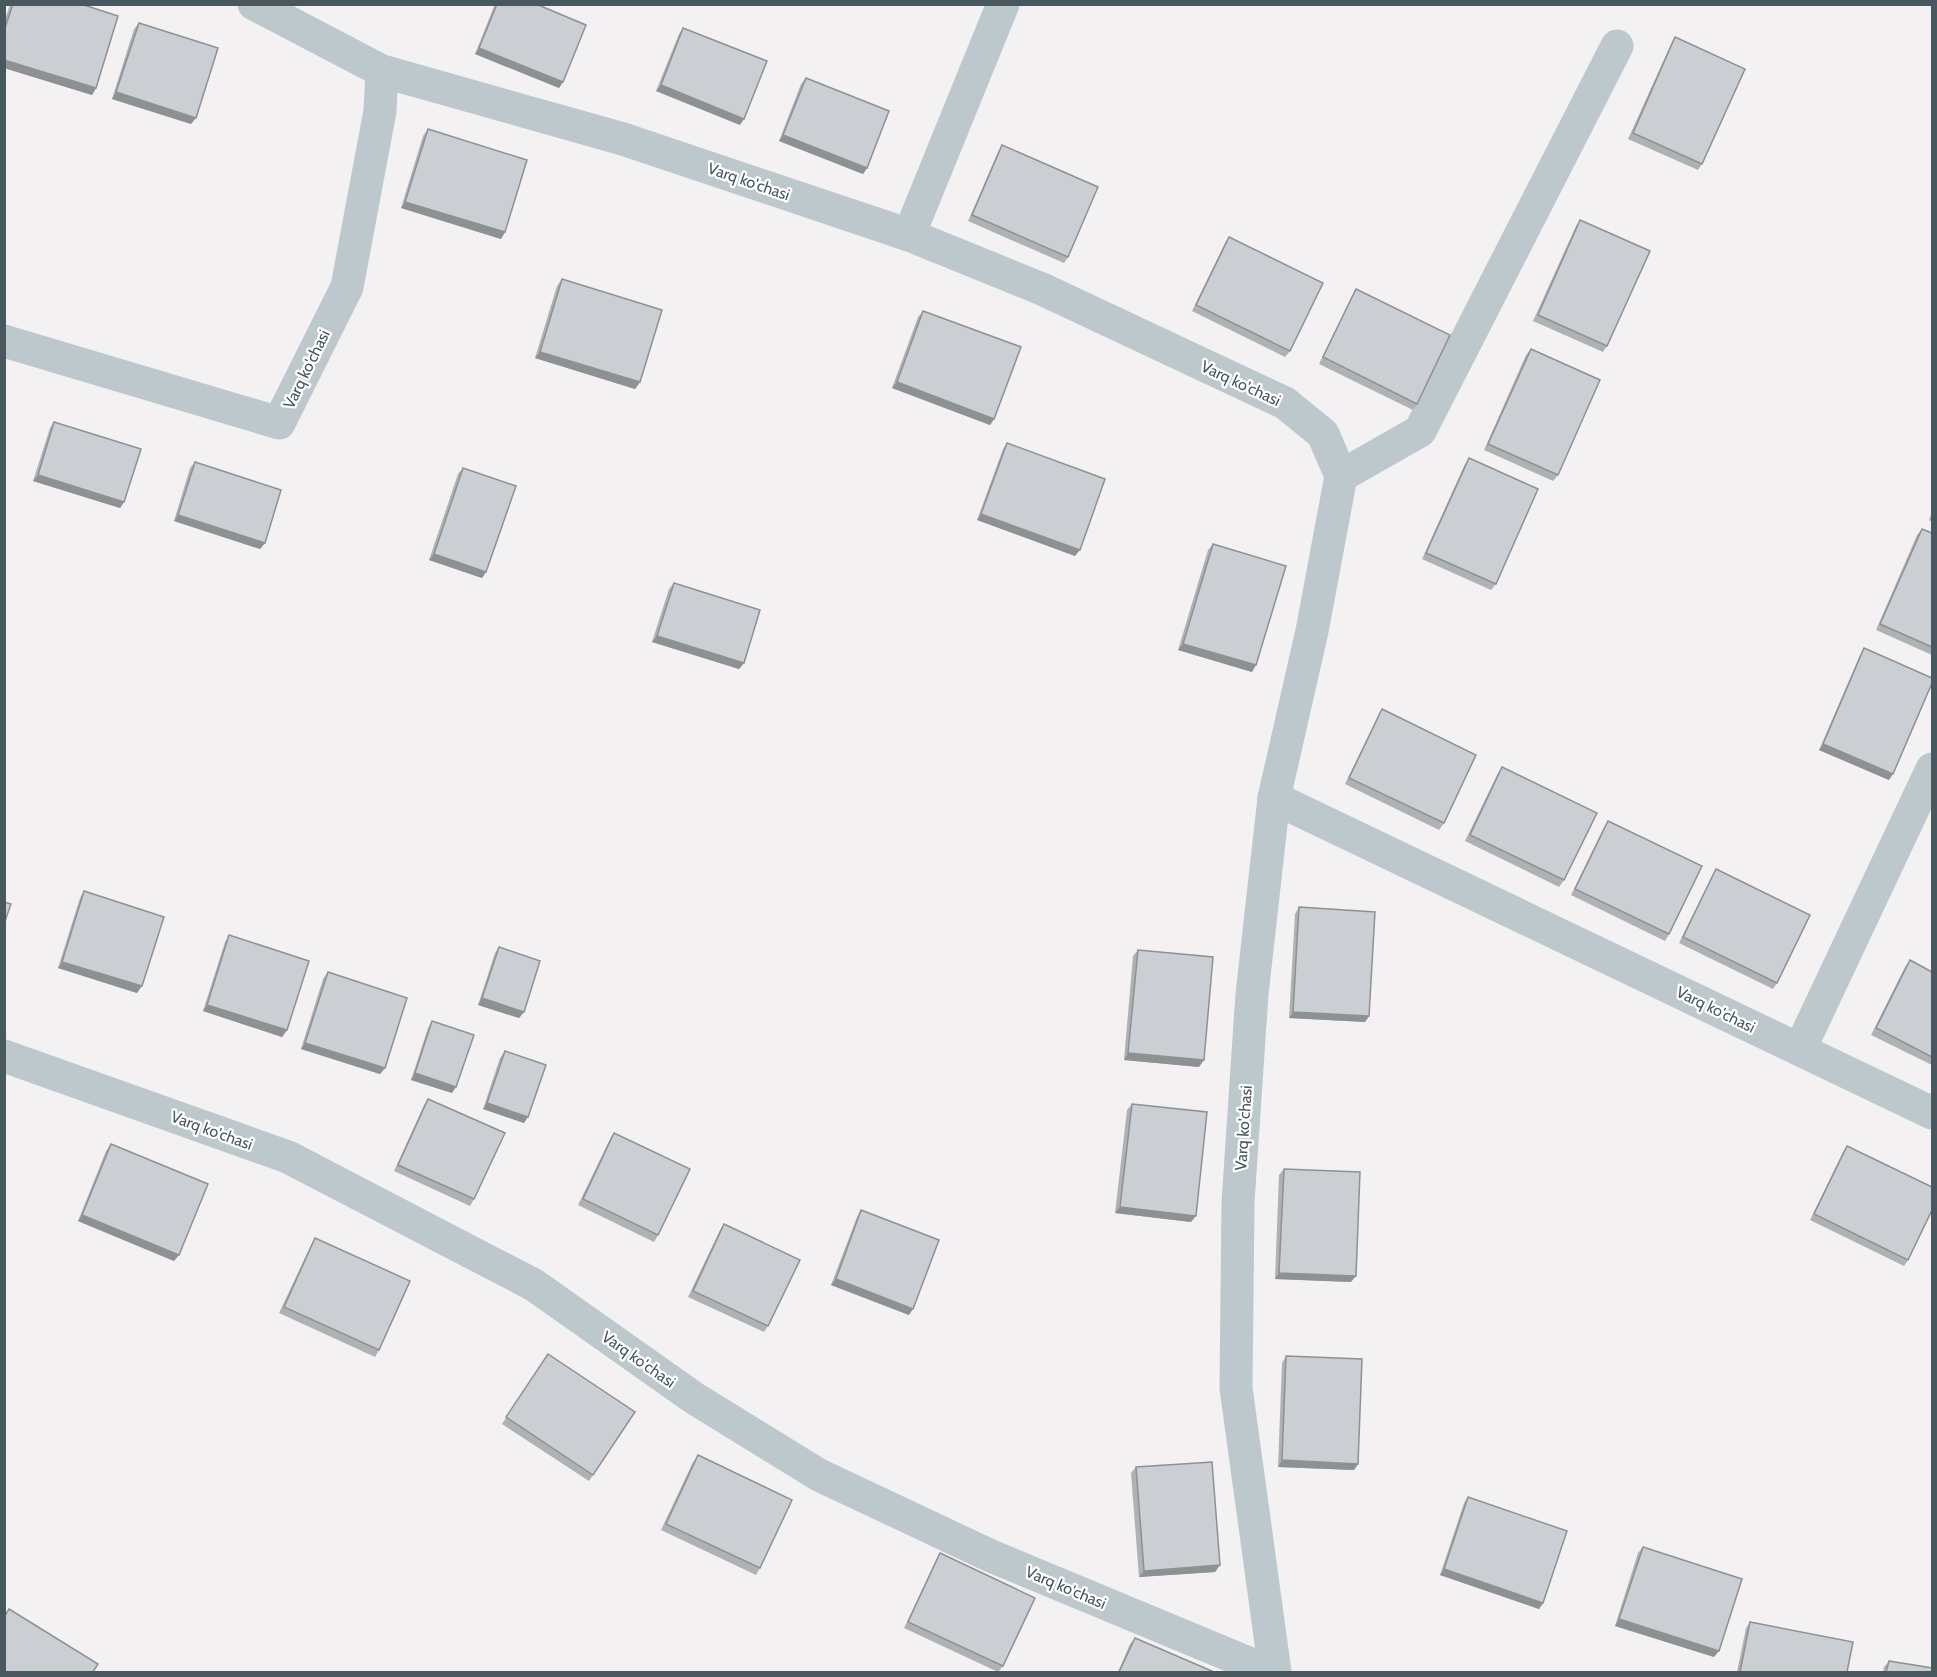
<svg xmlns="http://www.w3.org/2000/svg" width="1937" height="1677" viewBox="0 0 1937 1677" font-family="Cabin,sans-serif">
<rect width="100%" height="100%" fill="#f3f1f2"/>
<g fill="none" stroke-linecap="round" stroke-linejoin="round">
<g stroke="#bdc8cd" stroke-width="33">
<polyline points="254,4 382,71 623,139 909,235 1042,289 1285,403 1323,434 1341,476 1312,631 1274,798 1932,1113"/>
<polyline points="909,235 1003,4"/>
<polyline points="4,341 279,423 347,287 380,111 382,71"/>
<polyline points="1341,476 1420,431 1617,46"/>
<polyline points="1274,798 1252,994 1238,1202 1236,1388 1275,1672"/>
<polyline points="1800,1049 1932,769"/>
<polyline points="4,1056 288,1157 534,1285 694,1398 819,1475 991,1556 1270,1672"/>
</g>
</g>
<g fill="#afb2b5">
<polygon points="10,4 81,4 96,88 92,95 4,68 4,23"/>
<polygon points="495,4 536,4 563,82 559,88 475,54"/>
<polygon points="139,23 191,124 112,99 134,29"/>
<polygon points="683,28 740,125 656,91 679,34"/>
<polygon points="1675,37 1702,164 1698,170 1628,139 1671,44"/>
<polygon points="806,78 867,168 863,174 779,141 801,84"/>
<polygon points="428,129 505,232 501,239 401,208 423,136"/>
<polygon points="1002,145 1068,257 1064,263 968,221 998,152"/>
<polygon points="1580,220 1607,346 1603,352 1533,321 1576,226"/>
<polygon points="1229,237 1290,351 1285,357 1192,311 1225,243"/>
<polygon points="562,279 640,382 635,389 535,358 557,286"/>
<polygon points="1356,289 1417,404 1413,410 1319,364 1352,296"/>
<polygon points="923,311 994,419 990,425 892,388 918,317"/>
<polygon points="1531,349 1558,475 1553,481 1484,450 1526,355"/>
<polygon points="54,422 124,502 120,508 33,481 50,428"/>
<polygon points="1007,443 1075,556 977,520 1003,449"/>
<polygon points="1469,458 1496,584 1491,590 1422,559 1465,464"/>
<polygon points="195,462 265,543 260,549 174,521 190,468"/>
<polygon points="463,468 486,572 482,578 429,560 458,474"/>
<polygon points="1932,512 1932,522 1929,520"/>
<polygon points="1922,529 1932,533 1932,655 1876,630 1917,535"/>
<polygon points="1213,544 1252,672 1178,650 1208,550"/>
<polygon points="674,583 744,663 739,669 652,642 669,589"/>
<polygon points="1864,648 1889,780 1819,750 1860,655"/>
<polygon points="1382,709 1444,823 1439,830 1345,784 1378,716"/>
<polygon points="1502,767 1564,880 1559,887 1465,841 1498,773"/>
<polygon points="1608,821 1669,934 1665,941 1571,895 1604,827"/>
<polygon points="1716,869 1777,983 1773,989 1679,943 1712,876"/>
<polygon points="84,891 137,993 58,968 80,898"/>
<polygon points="1299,907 1369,1016 1365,1022 1289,1018 1295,914"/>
<polygon points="229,935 287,1030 282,1037 203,1011 225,942"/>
<polygon points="499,947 524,1012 519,1018 478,1005 495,953"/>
<polygon points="1138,950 1199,1067 1124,1060 1133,956"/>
<polygon points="1910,960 1932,972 1932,1065 1871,1035 1905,967"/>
<polygon points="328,972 385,1068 380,1074 301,1049 323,979"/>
<polygon points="432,1021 452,1093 411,1080 428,1028"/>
<polygon points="505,1051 524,1123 483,1109 500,1058"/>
<polygon points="428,1099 474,1199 470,1206 394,1171 424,1105"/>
<polygon points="1132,1104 1191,1222 1115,1213 1127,1110"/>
<polygon points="614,1133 658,1235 654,1242 578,1205 610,1139"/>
<polygon points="111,1144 174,1261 78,1221 106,1151"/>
<polygon points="1847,1146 1908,1260 1904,1266 1810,1220 1843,1152"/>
<polygon points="1284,1169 1351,1282 1275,1279 1279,1175"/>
<polygon points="861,1210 909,1315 831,1285 857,1217"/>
<polygon points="724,1224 768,1326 764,1332 688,1297 720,1230"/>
<polygon points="315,1238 379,1350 375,1357 279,1313 311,1245"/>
<polygon points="548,1354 635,1412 589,1481 502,1424"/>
<polygon points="1286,1356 1358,1464 1354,1470 1278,1467 1282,1363"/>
<polygon points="698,1455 760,1568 756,1575 661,1530 693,1462"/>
<polygon points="1136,1467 1220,1565 1215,1572 1139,1577 1131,1473"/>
<polygon points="1468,1497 1543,1603 1539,1609 1440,1575 1464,1503"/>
<polygon points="1643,1547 1714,1657 1615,1626 1638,1553"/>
<polygon points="940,1553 1003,1666 998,1672 904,1628 936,1560"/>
<polygon points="1750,1622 1847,1672 1737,1672 1746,1628"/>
<polygon points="1135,1638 1214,1672 1118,1672 1130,1644"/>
<polygon points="1889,1661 1932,1672 1883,1672 1884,1667"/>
</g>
<g fill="#8e9194">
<polygon points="479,48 563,82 559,88 475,54"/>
<polygon points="4,60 96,88 92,95 4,68"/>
<polygon points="661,85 744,119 740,125 656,91"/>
<polygon points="116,92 196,118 191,124 112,99"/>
<polygon points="783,135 867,168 863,174 779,141"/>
<polygon points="405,202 505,232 501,239 401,208"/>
<polygon points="540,352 640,382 635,389 535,358"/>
<polygon points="897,382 994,419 990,425 892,388"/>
<polygon points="38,475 124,502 120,508 33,481"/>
<polygon points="981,514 1080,550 1075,556 977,520"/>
<polygon points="178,515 265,543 260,549 174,521"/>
<polygon points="434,554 486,572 482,578 429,560"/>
<polygon points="657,636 744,663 739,669 652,642"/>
<polygon points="1183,644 1256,665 1252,672 1178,650"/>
<polygon points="1823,744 1893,774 1889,780 1819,750"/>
<polygon points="62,962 142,986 137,993 58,968"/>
<polygon points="482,998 524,1012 519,1018 478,1005"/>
<polygon points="207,1005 287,1030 282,1037 203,1011"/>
<polygon points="1293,1012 1369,1016 1365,1022 1289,1018"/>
<polygon points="305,1043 385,1068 380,1074 301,1049"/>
<polygon points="1128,1053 1204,1060 1199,1067 1124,1060"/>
<polygon points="415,1073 456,1087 452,1093 411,1080"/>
<polygon points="487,1103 528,1117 524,1123 483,1109"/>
<polygon points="1120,1207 1196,1216 1191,1222 1115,1213"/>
<polygon points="82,1215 179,1255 174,1261 78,1221"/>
<polygon points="1279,1273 1356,1276 1351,1282 1275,1279"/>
<polygon points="836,1279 913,1309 909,1315 831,1285"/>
<polygon points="1282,1460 1358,1464 1354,1470 1278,1467"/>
<polygon points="1220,1565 1215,1572 1139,1577 1144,1571"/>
<polygon points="1444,1569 1543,1603 1539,1609 1440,1575"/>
<polygon points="1619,1619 1719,1651 1714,1657 1615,1626"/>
</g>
<g fill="#cbcfd3" stroke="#8e9194" stroke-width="1.5">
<polygon points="13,4 81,4 118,16 96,88 4,60 4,31"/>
<polygon points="497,4 536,4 586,25 563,82 479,48"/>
<polygon points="139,23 218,48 196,118 116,92"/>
<polygon points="683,28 767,61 744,119 661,85"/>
<polygon points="1675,37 1745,69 1702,164 1633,133"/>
<polygon points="806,78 889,111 867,168 783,135"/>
<polygon points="428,129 527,160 505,232 405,202"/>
<polygon points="1002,145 1098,187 1068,257 972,215"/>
<polygon points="1580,220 1650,251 1607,346 1538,315"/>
<polygon points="1229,237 1323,283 1290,351 1196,305"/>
<polygon points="562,279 662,310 640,382 540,352"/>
<polygon points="1356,289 1450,335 1417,404 1323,357"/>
<polygon points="923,311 1021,347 994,419 897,382"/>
<polygon points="1531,349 1600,380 1558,475 1488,444"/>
<polygon points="54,422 141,449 124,502 38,475"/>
<polygon points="1007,443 1105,479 1080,550 981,514"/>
<polygon points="1469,458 1538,489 1496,584 1426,553"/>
<polygon points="195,462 281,490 265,543 178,515"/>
<polygon points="463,468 516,486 486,572 434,554"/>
<polygon points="1922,529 1932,533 1932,647 1880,624"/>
<polygon points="1213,544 1286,566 1256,665 1183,644"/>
<polygon points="674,583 760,610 744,663 657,636"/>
<polygon points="1864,648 1932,678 1932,683 1893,774 1823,744"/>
<polygon points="1382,709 1476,755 1444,823 1349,778"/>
<polygon points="1502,767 1597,813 1564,880 1470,835"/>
<polygon points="1608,821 1702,866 1669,934 1575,889"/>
<polygon points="1716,869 1810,915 1777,983 1683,937"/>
<polygon points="84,891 164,917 142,986 62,962"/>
<polygon points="4,902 11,904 4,924"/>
<polygon points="1299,907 1375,912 1369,1016 1293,1012"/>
<polygon points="229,935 309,961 287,1030 207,1005"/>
<polygon points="499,947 540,961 524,1012 482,998"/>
<polygon points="1138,950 1213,957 1204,1060 1128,1053"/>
<polygon points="1910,960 1932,972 1932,1057 1876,1028"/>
<polygon points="328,972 407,998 385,1068 305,1043"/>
<polygon points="432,1021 474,1035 456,1087 415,1073"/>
<polygon points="505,1051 546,1065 528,1117 487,1103"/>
<polygon points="428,1099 505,1133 474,1199 398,1165"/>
<polygon points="1132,1104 1207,1112 1196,1216 1120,1207"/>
<polygon points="614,1133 690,1169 658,1235 583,1199"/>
<polygon points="111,1144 208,1184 179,1255 82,1215"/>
<polygon points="1847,1146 1932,1187 1932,1210 1908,1260 1814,1214"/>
<polygon points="1284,1169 1360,1172 1356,1276 1279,1273"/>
<polygon points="861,1210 939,1240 913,1309 836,1279"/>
<polygon points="724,1224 800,1260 768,1326 693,1291"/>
<polygon points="315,1238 410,1281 379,1350 284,1307"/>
<polygon points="548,1354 635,1412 593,1475 506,1417"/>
<polygon points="1286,1356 1362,1359 1358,1464 1282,1460"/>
<polygon points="698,1455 792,1500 760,1568 666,1524"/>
<polygon points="1212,1462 1220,1565 1144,1571 1136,1467"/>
<polygon points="1468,1497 1567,1531 1543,1603 1444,1569"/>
<polygon points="1643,1547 1742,1579 1719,1651 1619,1619"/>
<polygon points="940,1553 1035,1598 1003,1666 908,1622"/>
<polygon points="9,1609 98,1664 93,1672 4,1672 4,1617"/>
<polygon points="1750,1622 1853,1642 1847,1672 1740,1672"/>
<polygon points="1135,1638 1214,1672 1119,1672"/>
<polygon points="1889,1661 1932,1668 1932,1672 1886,1672"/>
</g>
<g text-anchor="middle" stroke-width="4.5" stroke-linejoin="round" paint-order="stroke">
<g font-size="16" fill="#49585f" stroke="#fff">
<text transform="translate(749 181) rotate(19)" y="6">Varq ko'chasi</text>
<text transform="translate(306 369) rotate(-64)" y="6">Varq ko'chasi</text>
<text transform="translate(1241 383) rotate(25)" y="6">Varq ko'chasi</text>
<text transform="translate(1716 1009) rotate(26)" y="6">Varq ko'chasi</text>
<text transform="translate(1243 1128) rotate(-86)" y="6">Varq ko'chasi</text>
<text transform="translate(212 1130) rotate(20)" y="6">Varq ko'chasi</text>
<text transform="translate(639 1359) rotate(35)" y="6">Varq ko'chasi</text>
<text transform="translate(1066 1587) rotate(23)" y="6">Varq ko'chasi</text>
</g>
</g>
<rect width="1937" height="1677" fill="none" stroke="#49585f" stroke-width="12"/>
</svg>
